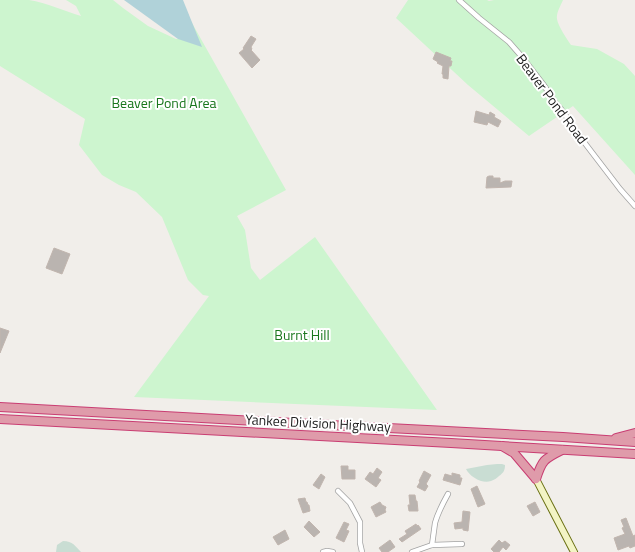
<svg xmlns="http://www.w3.org/2000/svg" width="635" height="552" viewBox="0 0 635 552" font-family="'Titillium Web',sans-serif">
<rect width="100%" height="100%" fill="#f1eeea"/>
<g fill="#c9ddd3">
<path d="M497,464H502L505,465C505,471 503,473 499,476C497,478 494,480 491,481C482,484 470,477 466,469L487,465Z"/>
<path d="M63,541C73,541 75,546 81,552H56L57,545Z"/>
</g>
<g fill="#cdf5cf">
<path d="M0,0C9,0 20,0 29,0C47,3 64,11 81,16L76,6L66,0H113L123,8L148,26L176,39H179V0L286,190L237,216L245,230L251,268L260,280L315,237L437,410L134,397L209,296L203,295L188,280L162,217L136,192L119,185L102,175L79,145L85,119L0,66Z"/>
<path d="M408,0H487L489,1L494,0H563C561,5 556,13 557,19C558,26 567,39 571,45L597,49L624,64L635,76V175L573,106L529,136L468,85L396,18Z"/>
</g>
<polygon fill="#b0d2d9" points="124,0 183,0 202,47 178,39"/>
<g fill="#bab4b0" stroke="#c1b5ae">
<polygon points="251,36 256,39 251,47 252,49 251,50 260,60 252,68 239,53 244,49 243,48"/>
<polygon points="436,52 451,58 450,61 452,61 451,66 449,66 448,79 443,78 443,74 442,74 443,66 437,63 438,62 433,59"/>
<polygon points="476,111 489,115 490,112 495,115 494,117 501,121 498,127 488,122 487,125 474,122"/>
<polygon points="493,176 493,178 500,178 500,183 505,181 512,181 511,187 486,188 487,177 489,176"/>
<polygon points="54,248 70,254 62,274 46,268"/>
<polygon points="0,328 9,331 0,353"/>
<polygon points="341,466 348,466 348,470 355,470 355,479 342,479"/>
<polygon points="377,468 382,472 378,478 381,480 376,487 365,479 370,472 373,474"/>
<polygon points="424,471 431,475 426,484 428,486 425,491 417,487 420,482 419,481"/>
<polygon points="452,473 460,475 460,478 462,478 460,485 443,480 445,474 452,476"/>
<polygon points="321,474 325,477 319,489 313,485"/>
<polygon points="477,486 485,504 478,507 471,489"/>
<polygon points="409,495 415,495 416,501 417,501 418,511 409,511 408,505 410,505"/>
<polygon points="305,498 306,502 307,502 308,505 309,505 310,511 303,513 298,499"/>
<polygon points="380,502 382,505 386,507 385,510 386,512 376,517 371,507"/>
<polygon points="535,502 540,512 533,516 527,506"/>
<polygon points="463,511 470,512 468,531 463,530 463,528 455,529 454,523 462,522"/>
<polygon points="626,518 633,536 635,535 635,546 630,548 629,546 618,550 614,538 625,534 622,528 624,527 621,520"/>
<polygon points="309,521 320,532 314,537 304,527"/>
<polygon points="344,522 349,524 346,530 349,531 344,542 336,538"/>
<polygon points="416,524 417,526 418,525 421,529 402,542 399,539 407,534 405,531"/>
<polygon points="285,530 289,539 278,545 273,537"/>
<polygon points="390,540 395,547 388,552 382,552 379,548"/>
<polygon points="499,540 502,543 505,541 510,545 506,550 503,547 499,552 494,552 491,549"/>
</g>
<g fill="none" stroke-linecap="round" stroke-linejoin="round">
<g stroke="#a3a3a3" stroke-width="6">
<g id="street">
<polyline points="459,0 479,18 509,42 523,58 543,84 555,102 561,109 584,142 620,189 635,206"/>
<polyline points="338,491 350,503 360,522 360,543 362,552"/>
<path d="M432,545C433,538 434,530 435,523C438,512 443,503 448,494"/>
<polyline points="323,552 327,551 333,552"/>
<polyline points="412,552 432,545 462,544"/>
</g>
</g>
<g stroke="#6a7012" stroke-width="8">
<polyline id="secondary" points="536,479 574,552"/>
</g>
<g stroke="#c93d72" stroke-width="10">
<g id="highway">
<polyline points="0,407 330,425 563,437 635,442"/>
<polyline points="0,419 451,443 635,454"/>
<polyline points="616,438 635,433"/>
<polyline points="502,446 514,453 536,479"/>
<path d="M536,479C542,460 544,459 562,450"/>
</g>
</g>
<use href="#street" stroke="#fff" stroke-width="4.5"/>
<use href="#secondary" stroke="#f3f4c5" stroke-width="6"/>
<use href="#highway" stroke="#df9baa" stroke-width="8"/>
</g>
<g text-anchor="middle" stroke-width="4" stroke-linejoin="round" paint-order="stroke">
<g font-size="14" fill="#222" stroke="#fff">
<text transform="translate(552 99) rotate(53)" y="5">Beaver Pond Road</text>
<text transform="translate(318 423) rotate(3)" y="5">Yankee Division Highway</text>
</g>
<g font-size="14" fill="#19771d" stroke="#fff">
<text x="164" y="108">Beaver Pond Area</text>
<text x="302" y="340">Burnt Hill</text>
</g>
</g>
</svg>
